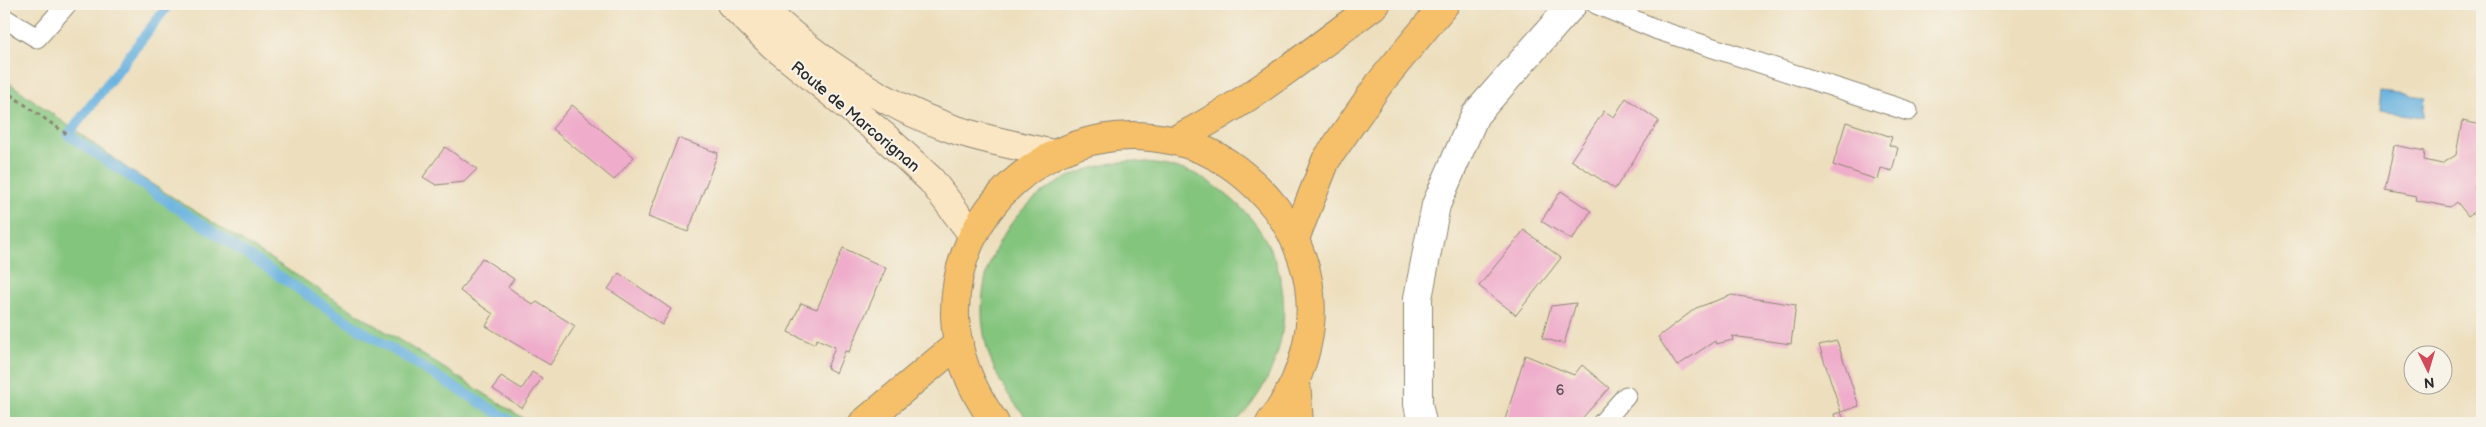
<svg xmlns="http://www.w3.org/2000/svg" width="2486" height="427" viewBox="0 0 2486 427" font-family="'Balsamiq Sans',sans-serif">
<rect width="100%" height="100%" fill="#f7f3e8"/>
<filter id="ink" filterUnits="userSpaceOnUse"><feTurbulence type="fractalNoise" baseFrequency=".02" numOctaves="2"/><feDisplacementMap in="SourceGraphic" scale="10" xChannelSelector="R" yChannelSelector="G"/><feConvolveMatrix kernelMatrix="1 2 1 2 8 2 1 2 1" color-interpolation-filters="sRGB"/></filter>
<filter id="wash" filterUnits="userSpaceOnUse"><feTurbulence type="fractalNoise" baseFrequency=".0096" numOctaves="4" result="noise"/><feDisplacementMap in="SourceGraphic" scale="20" xChannelSelector="R" yChannelSelector="G"/><feGaussianBlur stdDeviation="1.12" result="paint"/><feColorMatrix in="noise" values="0 0 0 0 0 0 0 0 0 0 0 0 0 0 0 0 0 1.4 0 .05"/><feComposite in="paint" operator="in"/></filter>
<g filter="url(#wash)">
<rect width="100%" height="100%" fill="#eddfbe"/>
<g fill="#84c57e" stroke="#587854">
<polygon points="4,79 131,171 531,423 4,423"/>
<path d="M1130,161C1152,164 1173,165 1193,173C1206,179 1217,187 1228,196C1302,255 1300,359 1235,423H1032C932,324 991,173 1130,161Z"/>
</g>
<polygon fill="#66b1df" stroke="#486e85" points="2380,92 2426,97 2424,117 2378,111"/>
<g fill="none" stroke-linecap="round" stroke-linejoin="round">
<polyline stroke="#66b1df" stroke-width="10" points="169,4 68,135 351,324 514,423"/>
</g>
<g id="blocks">
<g fill="#efadcb">
<polygon points="1626,98 1659,121 1615,189 1571,160 1604,111 1614,117"/>
<polygon points="572,105 634,157 614,180 552,129"/>
<polygon points="2462,121 2482,125 2482,182 2474,188 2482,198 2482,206 2468,216 2457,202 2451,207 2415,200 2416,197 2385,191 2394,145 2425,151 2424,160 2442,164 2456,155"/>
<polygon points="1846,122 1892,137 1889,145 1898,148 1892,171 1881,168 1878,180 1833,165"/>
<polygon points="678,138 718,153 688,232 648,217"/>
<polygon points="445,147 477,169 464,182 436,185 423,177"/>
<polygon points="1561,191 1591,211 1572,240 1541,221"/>
<polygon points="1524,230 1561,258 1516,315 1479,286"/>
<polygon points="843,248 886,268 849,352 845,351 836,373 827,368 835,347 817,339 814,344 788,332 801,303 817,309"/>
<polygon points="482,258 514,279 508,287 533,305 537,302 575,326 550,365 486,326 493,314 460,291"/>
<polygon points="619,273 671,309 662,325 608,289"/>
<polygon points="1732,295 1796,305 1791,344 1732,336 1733,340 1716,344 1715,341 1677,366 1658,337 1696,308"/>
<polygon points="1576,303 1564,344 1542,338 1551,306"/>
<polygon points="1837,341 1859,406 1841,412 1819,345"/>
<polygon points="1525,355 1574,375 1582,365 1609,388 1578,423 1504,423"/>
<polygon points="532,372 542,378 522,408 493,389 501,376 522,389"/>
<polygon points="1841,412 1844,420 1836,422 1834,414"/>
</g>
</g>
</g>
<g filter="url(#ink)">
<use href="#blocks" fill-opacity="0" stroke="#8c8574" stroke-width="1"/>
<g fill="none" stroke-linecap="round" stroke-linejoin="round">
<g stroke="#8c8574" stroke-width="21">
<g id="lane">
<polyline points="1596,4 1658,30 1908,111"/>
<polyline points="4,18 37,38 67,4"/>
<polyline points="1602,423 1626,396"/>
</g>
</g>
<g stroke="#8c8574" stroke-width="30">
<polyline id="street" points="1422,423 1418,404 1418,298 1436,205 1475,115 1573,4"/>
</g>
<g stroke="#8c8574" stroke-width="30">
<g id="secondary">
<polyline points="731,4 774,46 884,136 931,180 973,235"/>
<path d="M758,4C815,59 878,103 953,129C985,140 1020,146 1053,154"/>
</g>
</g>
<g stroke="#8c8574" stroke-width="30">
<g id="primary">
<path d="M1175,140C1248,103 1311,52 1376,4"/>
<polyline points="1295,239 1326,160 1379,84 1445,4"/>
<polyline points="1296,382 1299,423"/>
<polyline points="863,423 959,343"/>
<path d="M995,423C973,392 956,356 955,316C953,210 1047,126 1151,137C1182,140 1211,150 1236,169C1267,193 1289,220 1302,258C1322,315 1306,376 1270,423"/>
</g>
</g>
<polyline stroke="#8c8574" stroke-width="3" stroke-dasharray="4 4" stroke-linecap="butt" points="4,90 68,135"/>
<use href="#lane" stroke="#fff" stroke-width="19"/>
<use href="#street" stroke="#fff" stroke-width="28"/>
<use href="#secondary" stroke="#fbe6c4" stroke-width="28"/>
<use href="#primary" stroke="#f6c06b" stroke-width="28"/>
</g>
</g>
<g text-anchor="middle" stroke-width="4.5" stroke-linejoin="round" paint-order="stroke">
<g font-size="14" fill="#5c4c53">
<text x="1560" y="395">6</text>
</g>
<g font-size="16" fill="#2b2b2b" stroke="#f7f3e8">
<text transform="translate(856 116) rotate(40)" y="6">Route de Marcorignan</text>
</g>
</g>
<rect width="2486" height="427" fill="none" stroke="#f7f3e8" stroke-width="20"/>
<g transform="translate(2428 370) rotate(175)"><circle r="24" fill="#f7f3e8" stroke="#a5a39c"/>
<path d="M0-4L9 19L0 12L-9 19Z" fill="#d1495b"/>
<text y="-8" font-size="14" font-weight="bold" text-anchor="middle" fill="#2b2b2b">N</text>
</g>
</svg>
